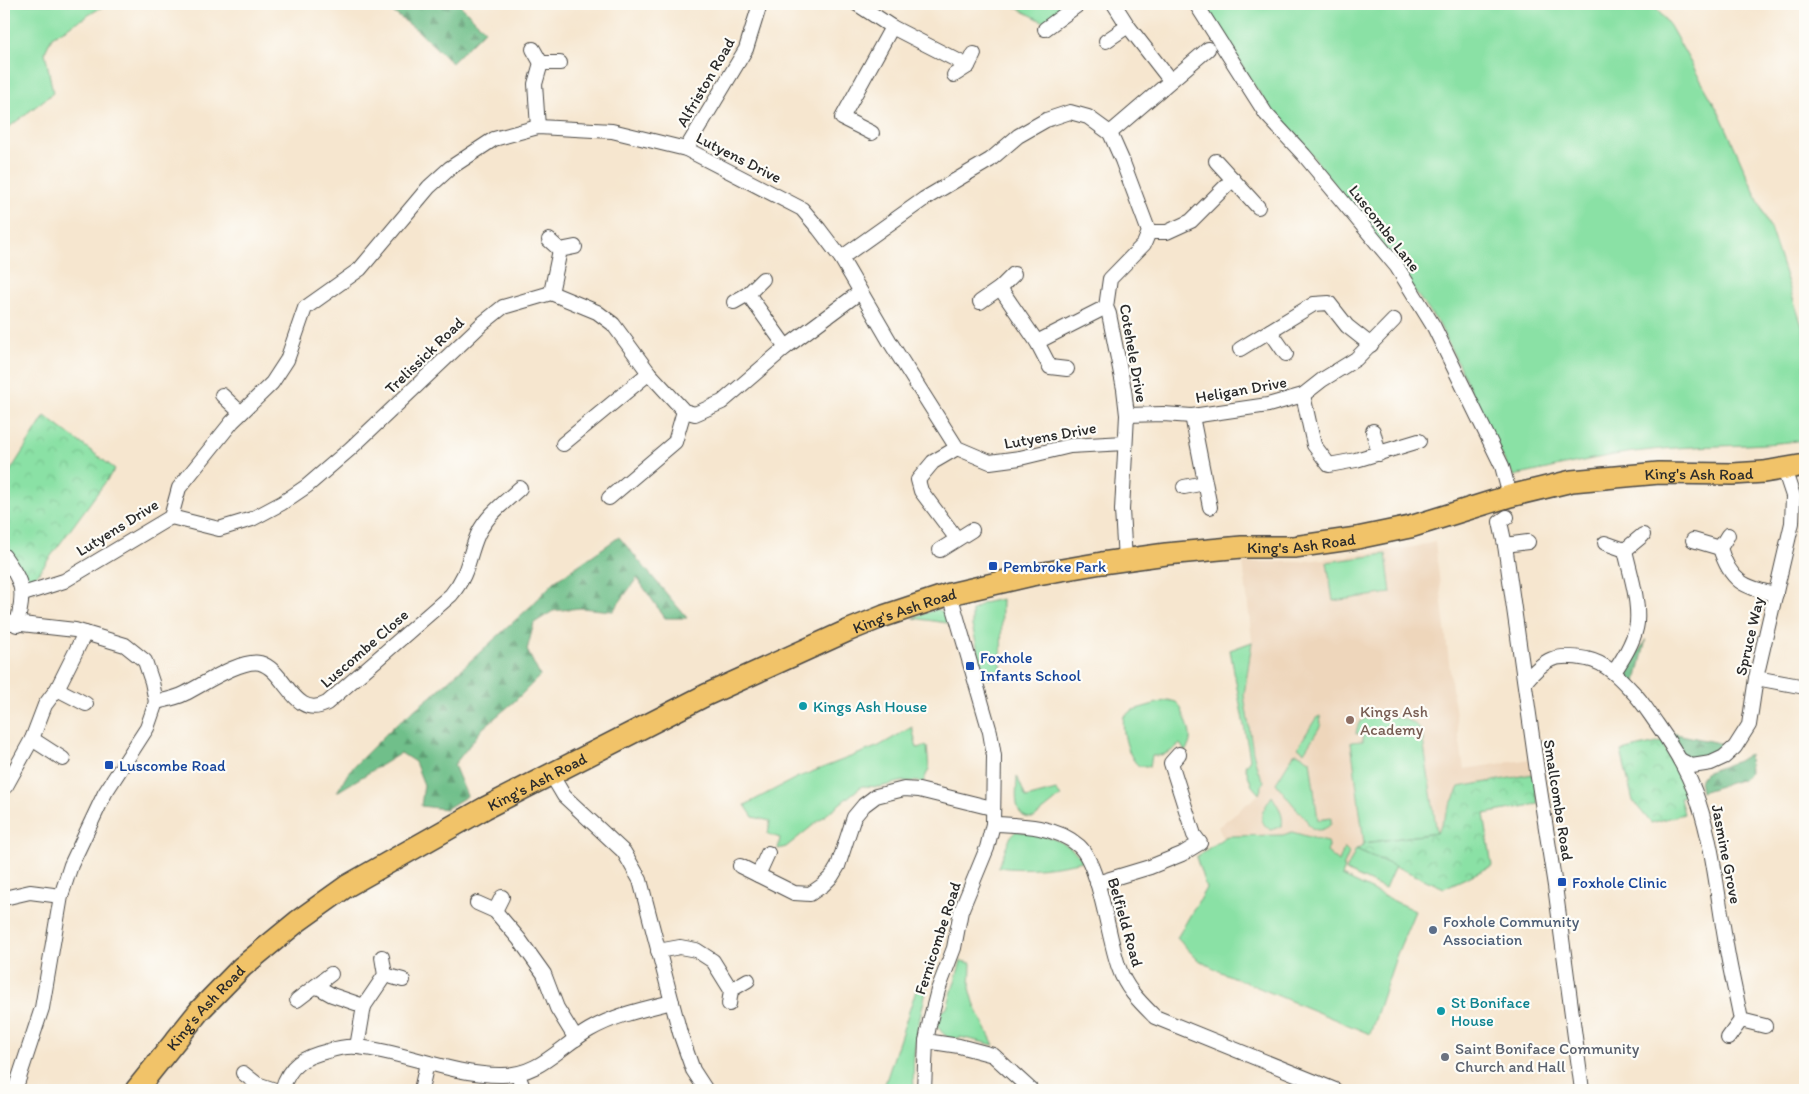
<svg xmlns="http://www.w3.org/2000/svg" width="1809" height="1094" viewBox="0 0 1809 1094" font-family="Itim,sans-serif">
<defs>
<pattern id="forest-firs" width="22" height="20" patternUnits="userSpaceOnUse" patternTransform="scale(1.25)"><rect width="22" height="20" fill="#6fbf8a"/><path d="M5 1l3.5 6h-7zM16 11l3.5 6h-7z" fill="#5b9b71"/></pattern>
<pattern id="park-crowns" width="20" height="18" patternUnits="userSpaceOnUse" patternTransform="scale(1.25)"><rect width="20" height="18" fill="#8ae1a5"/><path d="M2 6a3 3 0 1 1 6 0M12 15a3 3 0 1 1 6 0" fill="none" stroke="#77c18e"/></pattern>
</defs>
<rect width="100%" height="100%" fill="#fdfcf7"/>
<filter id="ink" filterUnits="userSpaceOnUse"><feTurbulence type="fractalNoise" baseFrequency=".02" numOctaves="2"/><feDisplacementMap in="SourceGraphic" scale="10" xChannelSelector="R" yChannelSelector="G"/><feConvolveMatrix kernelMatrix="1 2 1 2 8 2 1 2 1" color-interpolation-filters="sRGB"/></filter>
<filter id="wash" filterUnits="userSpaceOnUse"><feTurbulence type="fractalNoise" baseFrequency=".0096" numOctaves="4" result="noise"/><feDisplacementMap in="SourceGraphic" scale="20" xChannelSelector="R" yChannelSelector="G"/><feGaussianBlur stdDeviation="1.12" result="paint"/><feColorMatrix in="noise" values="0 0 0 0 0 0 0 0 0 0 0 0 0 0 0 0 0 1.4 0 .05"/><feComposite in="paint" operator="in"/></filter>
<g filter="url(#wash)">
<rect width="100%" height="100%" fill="#f6e6cf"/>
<polygon fill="#eed6bb" points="1435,542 1452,688 1464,769 1531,759 1533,774 1459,787 1437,833 1356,849 1346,871 1345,868 1326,860 1224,840 1218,827 1259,794 1252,786 1245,766 1250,759 1249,753 1230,650 1252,641 1243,562 1300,562 1414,547"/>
<g fill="#8ae1a5" stroke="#5a8668">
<polygon points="4,4 107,4 52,37 45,52 53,93 4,131"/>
<polygon points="1009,4 1069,4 1046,23"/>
<path d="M1205,4H1653L1670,26L1721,116L1770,228L1805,335V440C1748,448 1691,444 1634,452C1594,457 1554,468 1514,476L1506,464L1439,324L1309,151L1272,110L1251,81Z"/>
<polygon points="1386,554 1391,593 1333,601 1327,562"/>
<polygon points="1002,599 1001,672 997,677 987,679 984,675 972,626 972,611 983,603"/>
<polygon points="937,609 949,615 954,624 913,618"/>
<polygon points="1252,642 1244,695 1253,752 1258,771 1264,781 1259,794 1252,786 1245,766 1250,759 1249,753 1230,650"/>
<path d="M1168,700L1176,702L1180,706C1185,719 1197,739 1185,751L1180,744C1171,752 1165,756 1152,756L1150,766H1139C1128,758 1121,729 1124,716L1133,710Z"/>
<path d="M1379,715C1394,716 1415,718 1422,733L1437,833L1364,843L1351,742L1363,741V733L1356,734C1358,718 1364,718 1379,715Z"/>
<polygon points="1320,716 1321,725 1304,752 1298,747 1316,718"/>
<polygon points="912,727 917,748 927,746 929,769 923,782 904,781 880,787 862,786 786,847 778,849 780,838 768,834 770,821 753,817 745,805 796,778 879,746"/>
<path d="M1297,753L1310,760L1318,820L1331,818V824C1327,828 1320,832 1314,829C1308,827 1308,821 1304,817C1294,806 1285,795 1276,783L1294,754Z"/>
<path d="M1017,776L1026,798L1056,790L1061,796L1034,818C1011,820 1017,791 1017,776Z"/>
<path d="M1272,796C1278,806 1284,814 1282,826L1271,830C1254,820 1264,809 1272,796Z"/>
<path d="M1016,831C1042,835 1067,838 1083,861C1056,867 1026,871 998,867L1011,836Z"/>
<polygon points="1292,832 1327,842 1329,846 1327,852 1339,862 1344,848 1349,853 1343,867 1345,868 1342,876 1415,911 1397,954 1370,1034 1221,972 1197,959 1177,938 1206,888 1196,857 1225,837 1229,836 1283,835"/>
<polygon points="1356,849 1395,866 1385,889 1346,871"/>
<path d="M961,961L971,963L970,988L975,1006L994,1045L960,1037C949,1042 943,1034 937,1026L940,1012L947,1008Z"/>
<path d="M918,984L927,988C918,1025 911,1052 914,1090H883Z"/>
</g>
<g fill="url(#forest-firs)" stroke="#4d755a">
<polygon points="382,4 459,4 485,30 452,63 417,30"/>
<polygon points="619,537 687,618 665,618 637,578 613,611 580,608 553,611 534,623 527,650 540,676 516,700 483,728 454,765 467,796 446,809 421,806 424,785 415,762 401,753 337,792 350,770 392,728 435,693 531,606 554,582"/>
<polygon points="1646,639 1636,682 1633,682 1626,673"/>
<polygon points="1667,732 1724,744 1710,754 1693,761 1686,759"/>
<polygon points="1749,754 1750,773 1743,779 1701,792 1699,781 1705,773 1738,761"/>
</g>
<g fill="url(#park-crowns)" stroke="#5a8668">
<polygon points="45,416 115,469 23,594 4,556 4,481"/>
<polygon points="1662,742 1686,794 1680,798 1684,814 1651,823 1633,801 1621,751"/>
<polygon points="1533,774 1538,804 1484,814 1492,866 1444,888 1356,849 1361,848 1364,843 1437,833 1459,787"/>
</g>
</g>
<g filter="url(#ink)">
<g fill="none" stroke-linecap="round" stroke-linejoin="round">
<g stroke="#494744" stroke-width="16">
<g id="minor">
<polyline points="857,4 892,27 968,66"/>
<polyline points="1114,4 1128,26 1170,80"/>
<polyline points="1196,4 1266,114 1304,155 1397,267 1434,327 1502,466 1510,496"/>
<polyline points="1045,29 1079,4"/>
<polyline points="1106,41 1128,26"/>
<polyline points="533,49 541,63"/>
<polyline points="954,75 968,66 974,54"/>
<polyline points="538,127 535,84 541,63 560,63"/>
<polyline points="872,133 842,118 892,27"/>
<polyline points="1110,133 1208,49"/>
<polyline points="686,149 746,49 760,4"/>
<polyline points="1216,161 1258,207"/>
<polyline points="1149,232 1167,232 1191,221 1233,179"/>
<polyline points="549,240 560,250"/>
<polyline points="841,258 924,199 990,160 1018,136 1046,120 1070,112 1088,117 1110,133 1122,160 1149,232 1144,244 1110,279 1106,307 1109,314 1124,389 1127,415 1122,510 1125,560"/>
<polyline points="763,279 748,294 786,347"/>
<polyline points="1000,288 1037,342 1050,367 1067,369"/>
<polyline points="551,293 560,250 575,247"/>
<polyline points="734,302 748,294"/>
<polyline points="980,302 1000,288 1014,274"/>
<polyline points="1270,331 1286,354"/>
<polyline points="1037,342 1106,307"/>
<polyline points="1240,349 1314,304 1329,303 1347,326 1371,345"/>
<polyline points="222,395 241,413"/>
<polyline points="1303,395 1314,445 1329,465 1356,460 1419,441"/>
<polyline points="1127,415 1163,414 1192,416 1268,405 1303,395 1322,380 1356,359 1394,320"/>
<polyline points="1192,416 1210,507"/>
<polyline points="1373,431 1379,454"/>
<polyline points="563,444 649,373"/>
<polyline points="957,448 933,462 918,480 921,491 957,539"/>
<polyline points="1184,487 1205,483"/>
<polyline points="609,498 675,442 684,411"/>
<polyline points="171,517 219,529 252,519 282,503 307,486 350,449 483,323 503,307 551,293 597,312 613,324 649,373 684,411 695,414 722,402 786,347 860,292"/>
<polyline points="1507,517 1500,522 1505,545 1537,771 1555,886 1582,1090"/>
<path d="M1728,535L1720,548C1730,581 1744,588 1776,594"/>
<polyline points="1693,540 1720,548"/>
<path d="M1605,543L1625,550C1630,573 1639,599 1637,623C1635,640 1623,659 1614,672"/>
<polyline points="1505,545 1528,542"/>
<polyline points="940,550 972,530"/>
<polyline points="1625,550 1643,535"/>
<path d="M4,556C25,586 24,590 17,625"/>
<polyline points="23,594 64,581 171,517 179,488 232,422 272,383 287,360 305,308 360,269 429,187 450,168 494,139 538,127 612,131 686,149 802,209 819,229 841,258 890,342 957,448 990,462 1020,458 1070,446 1125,443"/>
<polyline points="4,622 75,630 125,645 145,661 152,682 156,702"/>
<polyline points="1756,678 1805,687"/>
<path d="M1525,682C1545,658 1555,653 1587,659C1606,663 1619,677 1632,691C1642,701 1649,713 1657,724C1674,748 1689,773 1698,801C1713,845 1717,892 1725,938C1729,966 1736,993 1741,1020L1765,1026"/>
<polyline points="57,689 86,704"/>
<path d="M156,702C166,700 177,698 186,693C204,684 241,659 260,663C286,670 294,721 327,703L451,595C470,572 467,559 478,534C487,515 505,502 520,488"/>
<polyline points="32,739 63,759"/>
<polyline points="1680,760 1692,766 1711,763 1724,757 1735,747 1749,725 1756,678 1792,523 1793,496 1784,469"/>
<polyline points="551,774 564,796 624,852 640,880 680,1033 693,1070 706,1090"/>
<polyline points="6,786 32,739 45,705 57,689 85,633"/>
<path d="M993,824C1023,825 1056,826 1079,846C1100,865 1108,939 1119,968C1126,989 1140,1002 1155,1017L1335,1090"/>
<polyline points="740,866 794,893 810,894 823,885 832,876 838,866 854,817 864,805 876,796 904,789 919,790 992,808"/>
<polyline points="758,875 768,853"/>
<polyline points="1097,883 1150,867 1182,854 1200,843 1194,835 1171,763 1179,754"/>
<polyline points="4,898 30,892 61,896"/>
<polyline points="477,903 495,911 519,939 544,974 557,1008 576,1039"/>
<polyline points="495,911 502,897"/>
<polyline points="658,951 680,947 696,950 713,961 731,990 729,1004"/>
<polyline points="385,975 403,980"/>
<polyline points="316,986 332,995 364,1006 357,1047"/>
<polyline points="731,990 748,980"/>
<polyline points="297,1000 331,974"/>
<polyline points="364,1006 385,975 382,957"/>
<polyline points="1728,1038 1741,1020"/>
<polyline points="926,1041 959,1046 993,1055 1031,1090"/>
<polyline points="243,1073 257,1084 275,1090"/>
<polyline points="518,1075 524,1090"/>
<polyline points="15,1090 42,1008 61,896 71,865 105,793 147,728 156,702"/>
<path d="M282,1090C289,1065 303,1057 328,1051C337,1048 348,1046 358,1047C405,1052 451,1075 500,1075C539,1076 558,1048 589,1030C615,1015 644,1009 672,1002"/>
<polyline points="421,1090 427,1063"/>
<polyline points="924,1090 926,1041 930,1021 938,990 954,948 961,911 987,848 993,824 994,756 990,732 950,594"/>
</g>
</g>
<g stroke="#494744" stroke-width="24">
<g id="highway">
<path id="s1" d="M136,1090L200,1010L242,967L298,921L347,886L485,808L706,695L847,631L884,616L950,594L1032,575L1102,563L1166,554L1242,547H1294L1357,538L1410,527L1510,496L1572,481L1659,473L1733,474L1764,472L1805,465"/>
</g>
</g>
<use href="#minor" stroke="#fff" stroke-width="14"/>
<use href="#highway" stroke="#f1c369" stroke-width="21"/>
</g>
</g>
<g fill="#1a4fb4" stroke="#fdfcf7" stroke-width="2">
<rect x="988" y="561" width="10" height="10" rx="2.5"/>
<rect x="965" y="661" width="10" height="10" rx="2.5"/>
<rect x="104" y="760" width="10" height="10" rx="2.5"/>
<rect x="1557" y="877" width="10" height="10" rx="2.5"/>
</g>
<g fill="#0f9aa8" stroke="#fdfcf7" stroke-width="2">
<circle cx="803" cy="706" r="5"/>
<circle cx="1441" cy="1011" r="5"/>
</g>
<circle fill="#8d6e63" stroke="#fdfcf7" stroke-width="2" cx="1350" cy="720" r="5"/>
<circle fill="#5c6f8a" stroke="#fdfcf7" stroke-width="2" cx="1433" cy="930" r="5"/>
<circle fill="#6b7280" stroke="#fdfcf7" stroke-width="2" cx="1445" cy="1057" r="5"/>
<g text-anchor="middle" stroke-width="4.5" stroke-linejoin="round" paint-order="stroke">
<g font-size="16" fill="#2b2b2b" stroke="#fdfcf7">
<text transform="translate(705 82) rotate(-60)" y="6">Alfriston Road</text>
<text transform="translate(739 157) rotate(27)" y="6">Lutyens Drive</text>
<text transform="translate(1385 228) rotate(52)" y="6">Luscombe Lane</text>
<text transform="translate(1134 353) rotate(80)" y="6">Cotehele Drive</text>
<text transform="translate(424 355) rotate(-44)" y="6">Trelissick Road</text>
<text transform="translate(1241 389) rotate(-10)" y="6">Heligan Drive</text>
<text transform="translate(1050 435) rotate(-10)" y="6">Lutyens Drive</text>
<text dy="6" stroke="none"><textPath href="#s1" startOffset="1728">King's Ash Road</textPath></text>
<text transform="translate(117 527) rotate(-32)" y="6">Lutyens Drive</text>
<text dy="6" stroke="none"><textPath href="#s1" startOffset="1322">King's Ash Road</textPath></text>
<text dy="6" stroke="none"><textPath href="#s1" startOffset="918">King's Ash Road</textPath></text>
<text transform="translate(1749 636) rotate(-77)" y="6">Spruce Way</text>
<text transform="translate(364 648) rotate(-41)" y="6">Luscombe Close</text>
<text dy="6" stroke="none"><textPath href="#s1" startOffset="512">King's Ash Road</textPath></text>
<text transform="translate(1559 800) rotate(81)" y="6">Smallcombe Road</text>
<text transform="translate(1727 854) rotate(79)" y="6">Jasmine Grove</text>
<text transform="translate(1126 922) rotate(74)" y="6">Belfield Road</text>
<text transform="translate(937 938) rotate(-72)" y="6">Fernicombe Road</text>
<text dy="6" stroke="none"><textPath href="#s1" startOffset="108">King's Ash Road</textPath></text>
</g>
<g font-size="16" fill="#164399" stroke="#fdfcf7" text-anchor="start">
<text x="1003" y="572">Pembroke Park</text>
<text x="980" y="663">Foxhole<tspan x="980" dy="18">Infants School</tspan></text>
<text x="119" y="771">Luscombe Road</text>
<text x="1572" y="888">Foxhole Clinic</text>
</g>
<g font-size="16" fill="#0d838f" stroke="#fdfcf7" text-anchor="start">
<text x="813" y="712">Kings Ash House</text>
<text x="1451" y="1008">St Boniface<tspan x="1451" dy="18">House</tspan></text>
</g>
<g font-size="16" fill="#785e54" stroke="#fdfcf7" text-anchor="start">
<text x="1360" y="717">Kings Ash<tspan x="1360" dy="18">Academy</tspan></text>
</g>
<g font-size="16" fill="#4e5e75" stroke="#fdfcf7" text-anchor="start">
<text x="1443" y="927">Foxhole Community<tspan x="1443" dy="18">Association</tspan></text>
</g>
<g font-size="16" fill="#5b616d" stroke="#fdfcf7" text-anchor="start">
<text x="1455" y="1054">Saint Boniface Community<tspan x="1455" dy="18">Church and Hall</tspan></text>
</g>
</g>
<rect width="1809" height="1094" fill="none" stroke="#fdfcf7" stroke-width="20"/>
</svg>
